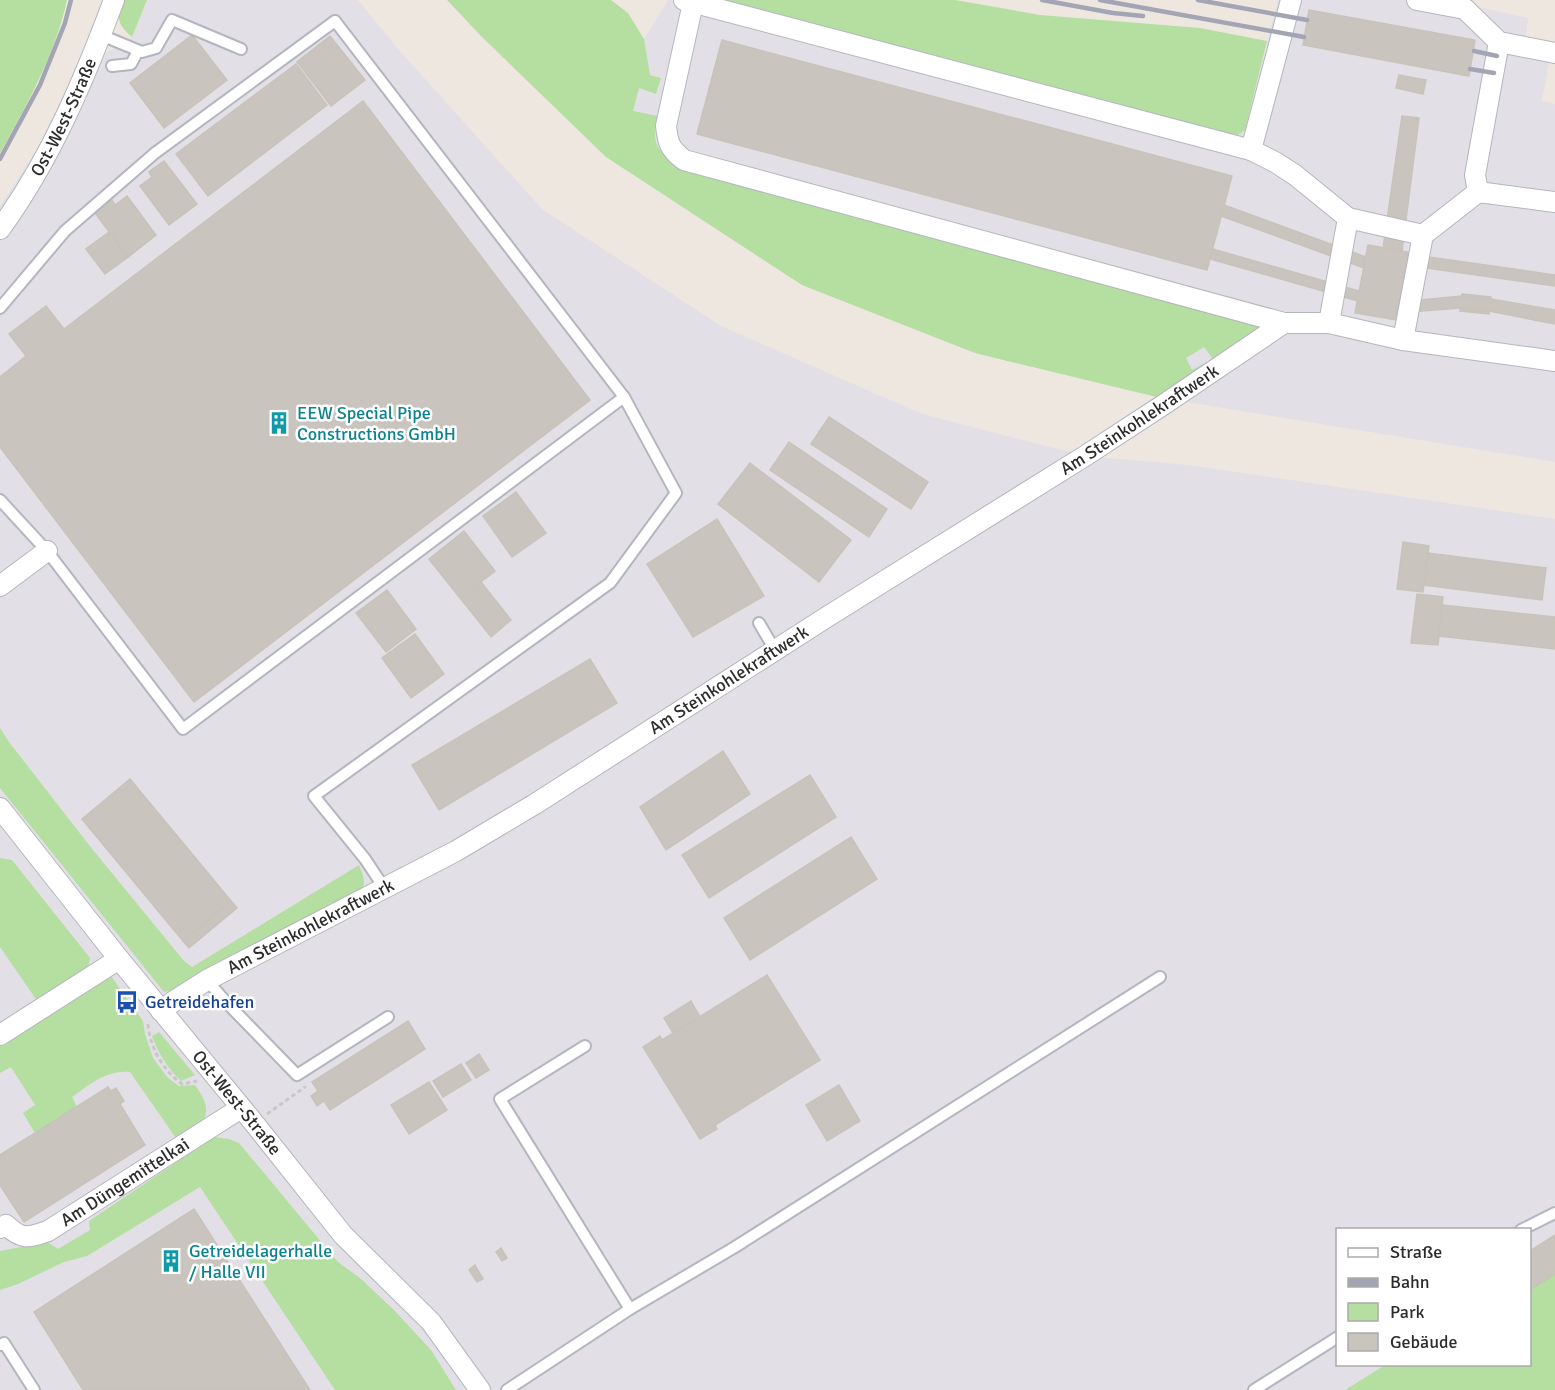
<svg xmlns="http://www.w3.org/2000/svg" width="1555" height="1390" viewBox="0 0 1555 1390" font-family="Signika,sans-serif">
<rect width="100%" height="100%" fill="#ede7e0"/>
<g fill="#e2e0e6">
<polygon points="147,0 358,0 399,50 542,209 721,326 922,414 1085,456 1188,465 1555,519 1555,1274 1530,1290 1530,1230 1338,1230 1338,1364 1385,1365 1345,1390 0,1390 0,206 38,148 75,71 132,37"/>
<polygon points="668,0 716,0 1235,136 1245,130 1278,0 1446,0 1528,18 1526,37 1552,44 1542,101 1555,104 1555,462 1161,398 975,353 802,285 606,157 644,39"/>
</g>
<g fill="#b5dea1">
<path d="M0,0H67C55,54 27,105 0,153Z"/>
<path d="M123,0H147L132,37C117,24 116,18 123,0Z"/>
<path d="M447,0H611L628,13L644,39L650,75L661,78L656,94L639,88L633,111L658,116C651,144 656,149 677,166L1259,320L1263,329L1212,366L1209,361L1212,358L1204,347L1186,358L1192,370L1205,363L1208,368L1161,398L975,353L802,285L606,157L482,37Z"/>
<polygon points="716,0 955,0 1040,15 1200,28 1267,41 1245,130 1236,136"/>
<path d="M0,728L9,742L93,850L184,961L192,967L359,865C365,880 367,884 357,898L174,990L164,992L0,788Z"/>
<polygon points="0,858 12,860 90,958 87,974 40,1005 0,947"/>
<path d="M111,976L143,1021L145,1034L153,1058L168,1078L179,1086L195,1085C217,1116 204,1122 178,1141L130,1072C107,1069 89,1085 72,1097L77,1107L35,1133L23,1113L35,1105L11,1067L0,1073V1040L99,979Z"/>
<path d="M159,1032L195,1075L181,1081C167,1068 159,1054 152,1036Z"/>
<polygon points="214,1137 229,1139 239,1143 338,1262 361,1279 394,1310 431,1350 456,1390 335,1390 200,1187 87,1256 64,1262 18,1284 0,1290 0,1251 47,1242 58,1249 90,1230 89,1221"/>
<polygon points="1555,1274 1555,1390 1345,1390 1385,1365 1530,1364 1530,1290"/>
</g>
<g fill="#c9c5be" stroke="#c8c3ba" stroke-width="1.5">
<polygon points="1309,10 1475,40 1469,76 1303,45"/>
<polygon points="192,35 227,80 164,128 130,83"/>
<polygon points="330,36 365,80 331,106 297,62"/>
<polygon points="722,40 1232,176 1207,270 697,134"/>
<polygon points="296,64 327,105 208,196 176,154"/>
<polygon points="1399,75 1426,80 1423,94 1396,88"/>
<polygon points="363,101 590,400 194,702 0,447 0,377 26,356 9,334 46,306 64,329"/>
<polygon points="1402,116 1419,118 1402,251 1383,248"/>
<polygon points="164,161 197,204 169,225 140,186 152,177 149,172"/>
<polygon points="127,196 156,235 128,257 95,213 112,200 115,205"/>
<polygon points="1224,205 1366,257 1364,268 1221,216"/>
<polygon points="109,232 128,257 105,274 86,249"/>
<polygon points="1368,245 1408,252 1396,320 1355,313"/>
<polygon points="1213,249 1359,291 1358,301 1210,259"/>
<polygon points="1408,254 1555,275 1555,286 1406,265"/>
<polygon points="1462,294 1491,297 1489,314 1460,311"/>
<polygon points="1462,296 1491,299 1555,310 1555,324 1489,311 1461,308 1397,313 1399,302"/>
<polygon points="829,417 928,482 911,509 811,444"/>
<polygon points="789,442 887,509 869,537 770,470"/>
<polygon points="750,463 851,540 819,582 718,504"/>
<polygon points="516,492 546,533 512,557 483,516"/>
<polygon points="717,519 764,596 693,637 647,564"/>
<polygon points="464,531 495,571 460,598 429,559"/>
<polygon points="1403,542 1429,546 1423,592 1397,589"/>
<polygon points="1428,553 1546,568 1542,600 1424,585"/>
<polygon points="481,582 511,620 491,637 460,598"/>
<polygon points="387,590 416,629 386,652 356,613"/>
<polygon points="1417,594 1443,597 1438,645 1411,643"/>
<polygon points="1442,605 1555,617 1555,649 1439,636"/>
<polygon points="415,634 444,674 411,698 382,658"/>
<polygon points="590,659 617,703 439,810 412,765"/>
<polygon points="723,751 750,794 666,850 640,807"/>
<polygon points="810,775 836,817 709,898 682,855"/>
<polygon points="130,779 231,901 183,941 82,819"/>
<polygon points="851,837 877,879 750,960 724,918"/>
<polygon points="231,901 237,908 189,948 183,941"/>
<polygon points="767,975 820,1060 715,1125 717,1129 700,1139 643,1047 660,1036 662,1040"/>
<polygon points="691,1001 700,1017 673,1033 664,1018"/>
<polygon points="408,1021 425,1049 330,1110 324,1101 317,1106 311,1096 318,1091 312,1082"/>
<polygon points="479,1054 489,1070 476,1078 466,1063"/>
<polygon points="461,1064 471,1080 443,1097 433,1081"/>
<polygon points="429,1082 447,1110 409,1134 391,1105"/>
<polygon points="839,1085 860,1121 827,1141 806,1105"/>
<polygon points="108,1087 111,1091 116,1088 124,1101 120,1104 145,1145 24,1222 0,1185 0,1155"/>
<polygon points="194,1209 310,1390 83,1390 34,1312"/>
<polygon points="1555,1235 1555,1274 1530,1290 1530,1251"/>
<polygon points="501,1248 507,1258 502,1261 496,1252"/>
<polygon points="475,1265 483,1279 477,1282 469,1270"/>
</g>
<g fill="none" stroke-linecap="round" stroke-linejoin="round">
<g stroke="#b3b6be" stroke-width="14">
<g id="service">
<polyline points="101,35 142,52 156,48 172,20 241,49"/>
<polyline points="112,66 131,64 138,51"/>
<polyline points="0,308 65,231 155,153 335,21 624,397 183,729 47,551 0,500"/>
<polyline points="759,623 775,650"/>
<polyline points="385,889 365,859 314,796 610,583 676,493 624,397"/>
<polyline points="207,980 225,1001 297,1075 388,1017"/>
<polyline points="585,1046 500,1099 630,1309"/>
<polyline points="1521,1230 1555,1213"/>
<polyline points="0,1345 4,1343 34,1390"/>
<polyline points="507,1390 630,1309 735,1247 1160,977"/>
<polyline points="1254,1390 1338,1337"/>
</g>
</g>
<g stroke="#b3b6be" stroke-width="22">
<g id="minor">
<polyline points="684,0 1251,150 1275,162 1295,175 1348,218"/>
<polyline points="1417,0 1465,9 1499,42 1555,53"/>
<path d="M693,3L666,126C668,144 670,149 684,160L1284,323"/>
<polyline points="1251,150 1291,0"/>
<polyline points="1478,192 1475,175 1499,42"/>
<path id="s1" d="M0,229C51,159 84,80 114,0"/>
<polyline points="1423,235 1478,192 1555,202"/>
<polyline points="1329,323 1348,218 1423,235 1403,340"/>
<polyline points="0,586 47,551"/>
<path id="s2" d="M0,808L119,959L254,1123L343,1235L431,1322L480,1390"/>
<path id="s3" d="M161,1011L174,1001L207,980L456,851L535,804L830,615L1085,456L1163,405L1284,323H1329L1403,340L1555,361"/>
<polyline points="0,1035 119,959"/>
<path id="s4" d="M0,1228L6,1225C22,1240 28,1238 48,1231L241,1108"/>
</g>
</g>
<g stroke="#c8c8c8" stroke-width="3" stroke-dasharray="4.5 3" stroke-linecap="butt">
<path d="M148,1024C150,1048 163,1070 182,1084L197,1081"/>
<polyline points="267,1114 305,1087 305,1086"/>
</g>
<use href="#service" stroke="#fff" stroke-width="10"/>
<use href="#minor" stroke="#fff" stroke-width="20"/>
<g stroke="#a3a5b5" stroke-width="4.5">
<polyline points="1042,0 1113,13 1143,16"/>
<polyline points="1100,0 1304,37"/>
<polyline points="1198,0 1307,20"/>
<polyline points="1474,51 1497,56"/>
<polyline points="1470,69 1494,73"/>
<polyline points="0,159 40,85 65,23 71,0"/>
</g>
</g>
<defs>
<g id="building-bare" transform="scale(1.8)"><path d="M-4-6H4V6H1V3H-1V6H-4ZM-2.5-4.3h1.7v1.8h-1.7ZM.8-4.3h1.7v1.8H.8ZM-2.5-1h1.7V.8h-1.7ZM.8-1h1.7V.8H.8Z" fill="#0f9aa8" stroke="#fff" stroke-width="2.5" paint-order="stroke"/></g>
<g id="bus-bare" transform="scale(1.8)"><path d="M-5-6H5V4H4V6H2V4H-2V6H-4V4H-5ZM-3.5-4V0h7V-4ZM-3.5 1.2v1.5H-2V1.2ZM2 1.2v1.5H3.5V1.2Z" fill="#1a4fb4" stroke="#fff" stroke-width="2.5" paint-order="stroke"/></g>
</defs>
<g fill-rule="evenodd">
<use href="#building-bare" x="279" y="423"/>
<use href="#bus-bare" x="127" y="1002"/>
<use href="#building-bare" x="171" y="1261"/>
</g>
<g text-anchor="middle" stroke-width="5" stroke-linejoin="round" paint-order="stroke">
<g font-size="18" fill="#2c2c2c" stroke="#fff">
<text dy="6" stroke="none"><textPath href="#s1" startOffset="129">Ost-West-Straße</textPath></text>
<text dy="6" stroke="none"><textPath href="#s3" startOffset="1144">Am Steinkohlekraftwerk</textPath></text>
<text dy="6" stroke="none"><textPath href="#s3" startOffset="658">Am Steinkohlekraftwerk</textPath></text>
<text dy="6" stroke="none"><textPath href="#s3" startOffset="172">Am Steinkohlekraftwerk</textPath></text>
<text dy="6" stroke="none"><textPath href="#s2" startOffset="378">Ost-West-Straße</textPath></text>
<text dy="6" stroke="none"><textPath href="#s4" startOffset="144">Am Düngemittelkai</textPath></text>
</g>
<g font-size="18" fill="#0d838f" stroke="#fff" text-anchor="start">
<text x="297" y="419">EEW Special Pipe<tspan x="297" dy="21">Constructions GmbH</tspan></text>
<text x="189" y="1257">Getreidelagerhalle<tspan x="189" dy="21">/ Halle VII</tspan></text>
</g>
<g font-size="18" fill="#164399" stroke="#fff" text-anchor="start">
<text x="145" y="1008">Getreidehafen</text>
</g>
</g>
<rect x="1336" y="1228" width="195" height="138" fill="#ffffff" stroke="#ababab" stroke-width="1.5"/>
<rect x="1348" y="1248" width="30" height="9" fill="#ffffff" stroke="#ababab" stroke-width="1.5"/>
<text x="1390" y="1258" font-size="18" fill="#2c2c2c">Straße</text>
<rect x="1348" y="1278" width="30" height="9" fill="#a3a5b5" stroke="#ababab" stroke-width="1.5"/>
<text x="1390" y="1288" font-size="18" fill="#2c2c2c">Bahn</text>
<rect x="1348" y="1303" width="30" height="18" fill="#b5dea1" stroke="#ababab" stroke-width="1.5"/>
<text x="1390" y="1318" font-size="18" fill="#2c2c2c">Park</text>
<rect x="1348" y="1333" width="30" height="18" fill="#c9c5be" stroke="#ababab" stroke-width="1.5"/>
<text x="1390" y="1348" font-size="18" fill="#2c2c2c">Gebäude</text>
</svg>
